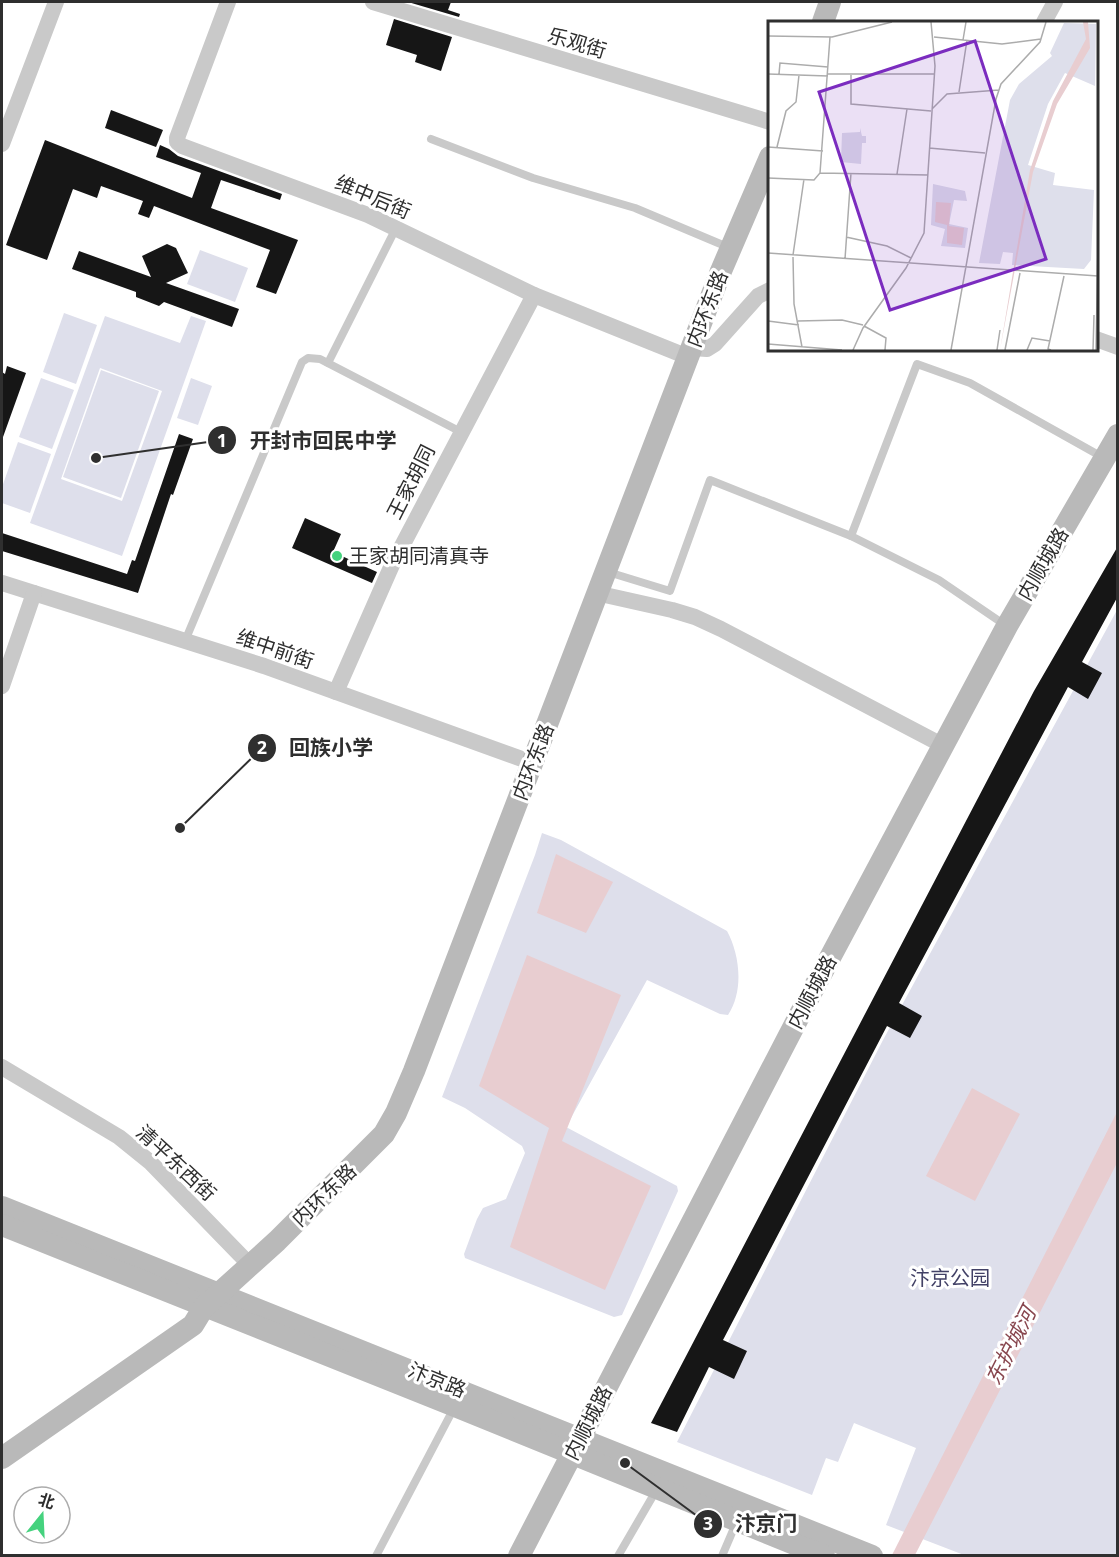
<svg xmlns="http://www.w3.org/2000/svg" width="1119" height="1557" viewBox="0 0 1119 1557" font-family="'Noto Sans','Noto Sans SC',sans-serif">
<rect width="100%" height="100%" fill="#fff"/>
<g fill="#dedfeb" fill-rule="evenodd">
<polygon points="200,250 248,268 235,302 187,284"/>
<polygon points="64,313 97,325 76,384 43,372"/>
<path d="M105,316L180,343L191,316L206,321L122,556L30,523ZM100,368L162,391L122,501L61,479Z"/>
<polygon points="101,370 159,391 121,498 63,477"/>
<polygon points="41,378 74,390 52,449 19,437"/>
<polygon points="191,378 212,386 198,425 177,418"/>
<polygon points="18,442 51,454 30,513 2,503 2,487"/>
<polygon points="1117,610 1117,1555 964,1555 886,1525 916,1448 854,1423 838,1462 826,1458 812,1495 677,1442 883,1040"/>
<path d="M542,833L561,840L727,931C740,955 744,991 728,1015L720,1014L647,980L566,1127L677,1186L678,1191L622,1315L614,1317L465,1258L464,1254L477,1219L483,1208L506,1199L525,1153L522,1146L465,1108L442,1097L535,855Z"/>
</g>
<g fill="#e8cdd0">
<polygon points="556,854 613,882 586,933 537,913"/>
<polygon points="527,955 621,995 562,1141 651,1186 605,1290 510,1247 549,1128 479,1086"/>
<polygon points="972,1088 1020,1114 975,1201 926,1176"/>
<polygon points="1117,1112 1117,1163 915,1555 892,1555"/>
</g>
<g fill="#161616">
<polygon points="408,2 451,2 448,10 460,14 459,17"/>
<polygon points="394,19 452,37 441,71 415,62 417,55 386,45"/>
<polygon points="111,110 163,130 156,147 105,128"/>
<polygon points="45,140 192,198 201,173 156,157 160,145 169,149 178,156 282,194 280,200 221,180 211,208 298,240 276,294 256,287 270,250 154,206 149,218 138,214 143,201 101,186 97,198 73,189 47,260 6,245"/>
<polygon points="167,244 176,248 188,273 166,283 239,309 232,327 164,302 159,306 136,297 136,292 72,269 79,251 151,277 142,256"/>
<polygon points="7,366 26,373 3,437 2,437 2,372 5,374"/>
<polygon points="179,434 193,439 173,495 171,494 138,593 2,551 2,533 127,574 132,560 135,561"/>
<polygon points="305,518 341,534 333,552 377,572 372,583 292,548"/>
<polygon points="1118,546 1118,596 1082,662 1102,673 1088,699 1068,687 899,1003 922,1016 910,1038 887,1026 723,1340 747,1351 734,1379 709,1367 677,1432 651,1423 1034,691"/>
</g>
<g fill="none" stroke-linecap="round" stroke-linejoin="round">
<g stroke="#c9c9c9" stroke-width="8">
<polyline points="431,139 533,178 635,208 730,248"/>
<polyline points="328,363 396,228"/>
<polyline points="851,536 917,364 970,383 1104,458"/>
<polyline points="608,572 670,591 710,480 851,536 939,580 1005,625"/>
<polyline points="185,641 302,362 308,358 320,359 461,432"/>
<polyline points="376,1556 455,1406"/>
<polyline points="618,1556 657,1489"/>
<polyline points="722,1556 737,1521"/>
</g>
<g stroke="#c9c9c9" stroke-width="16">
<polyline points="228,2 177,138 177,142 182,146 368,215 534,295 688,357"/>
<polyline points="373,2 770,122"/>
<polyline points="1044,22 1055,2"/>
<polyline points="2,144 56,2"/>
<polyline points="1096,339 1118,347"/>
<polyline points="692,348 707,349 715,344 758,296 770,290"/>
<polyline points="2,583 264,666 533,763"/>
<polyline points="596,593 672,610 695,617 721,629 944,746"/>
<polyline points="2,686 34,593"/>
<polyline points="336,692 392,565 534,295"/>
<polyline points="2,1067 119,1137 150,1162 250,1265"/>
</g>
<g stroke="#b9b9b9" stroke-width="22">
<polyline points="823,22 830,2"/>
<polyline points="2,1207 872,1556"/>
<polyline points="2,1225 455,1406 824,1556"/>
<polyline points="2,1458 193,1325 204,1307 277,1241 384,1134 396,1113 414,1071 721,271 770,157"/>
<polyline points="519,1556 809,997 1007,626 1118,435"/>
</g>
</g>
<circle fill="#45d27e" stroke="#fff" stroke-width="2" cx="337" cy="556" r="6"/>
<g text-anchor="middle" stroke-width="6" stroke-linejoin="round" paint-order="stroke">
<g font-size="20" fill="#2f2f2f" stroke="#fff">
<text transform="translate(577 43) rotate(17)" y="7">乐观街</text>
<text transform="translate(373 197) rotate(23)" y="7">维中后街</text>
<text transform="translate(707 309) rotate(-69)" y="7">内环东路</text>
<text transform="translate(411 482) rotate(-63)" y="7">王家胡同</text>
<text transform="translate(1043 564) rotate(-60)" y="7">内顺城路</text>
<text transform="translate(275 649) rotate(19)" y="7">维中前街</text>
<text transform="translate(533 762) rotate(-69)" y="7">内环东路</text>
<text transform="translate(812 992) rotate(-62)" y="7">内顺城路</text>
<text transform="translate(176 1163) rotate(43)" y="7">清平东西街</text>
<text transform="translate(324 1195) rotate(-44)" y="7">内环东路</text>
<text transform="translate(437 1380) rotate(22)" y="7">汴京路</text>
<text transform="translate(588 1423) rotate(-63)" y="7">内顺城路</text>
</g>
<g font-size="20" fill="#2f2f2f" stroke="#fff" text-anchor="start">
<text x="349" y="563">王家胡同清真寺</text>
</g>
<g font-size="20" fill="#424166" stroke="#fff">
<text x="950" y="1285">汴京公园</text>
</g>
<g font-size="21" font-style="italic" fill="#88464e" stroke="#fff">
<text transform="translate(1011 1346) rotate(-63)" y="7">东护城河</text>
</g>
</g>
<g transform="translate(768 21)">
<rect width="330" height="330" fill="#fff"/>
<path d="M296,2L328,3L327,65L297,52L280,83L260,144L287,152L285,164L326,169L323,239L316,248L244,244L245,232L235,231L232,243L211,242L242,79L251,63L284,35L282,32ZM92,107L94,115H98V122H94L93,143L73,141L74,112L92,111ZM165,163L197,170L199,180L186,179L181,203L200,207L197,227L173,225L177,208L163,204Z" fill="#dedfeb"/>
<path d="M315,1H320L322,27L289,83L265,151L232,329L262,149L285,80L318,18ZM168,181L183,182L181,205L196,207L194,224L179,222V204L167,201Z" fill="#e8cdd0"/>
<path fill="none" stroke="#acacac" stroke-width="1.5" d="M0,15L64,16L124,1M166,16L234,23L273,18M195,19L198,1M0,53L60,55M11,53L12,42L60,46M60,53H166M83,54V83L163,90M191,71L199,19M164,88L179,73L231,69M0,126L55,130M9,126L18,90L28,81L31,54M161,127L217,132M52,152L160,154M129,153L139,88M0,157L46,159L52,152L62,16M78,216L119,225L143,237M0,232L330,255M25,234L36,158M25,236L26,283L34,326M77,238L83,152M0,300L31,304M30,300L74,299L95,304M96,305L118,317L117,329M0,323L74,329M85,329L95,307L138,247L156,212L167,45L163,1M183,329L228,78L233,63L272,21L278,1M229,329L232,309M237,329L252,252M259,329L264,317L282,320M283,329L280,328L296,255M325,329L326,294M328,329L330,223"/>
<path fill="#7b2cbf" fill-opacity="0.15" stroke="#7b2cbf" stroke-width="3" d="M207,20L278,238L122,289L51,71Z"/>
<rect width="330" height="330" fill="none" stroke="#2f2f2f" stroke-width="3"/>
</g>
<path fill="none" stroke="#2f2f2f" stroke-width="2" d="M96 458L222 440M180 828L262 748M625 1463L708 1524"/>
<g fill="#2f2f2f" stroke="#fff" stroke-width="2">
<circle cx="96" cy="458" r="6"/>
<circle cx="180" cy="828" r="6"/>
<circle cx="625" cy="1463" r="6"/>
<circle cx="222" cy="440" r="15"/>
<circle cx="262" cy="748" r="15"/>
<circle cx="708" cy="1524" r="15"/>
</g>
<g font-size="18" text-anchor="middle" font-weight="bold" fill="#fff">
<text x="222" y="447">1</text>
<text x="262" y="754">2</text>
<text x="708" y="1530">3</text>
</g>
<g font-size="21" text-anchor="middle" font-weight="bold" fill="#2f2f2f" stroke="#fff" stroke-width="6" stroke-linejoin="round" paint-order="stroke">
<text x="323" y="448">开封市回民中学</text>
<text x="331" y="755">回族小学</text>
<text x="766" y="1531">汴京门</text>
</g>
<rect width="1119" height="1557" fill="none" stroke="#2f2f2f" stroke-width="6"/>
<g transform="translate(42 1515) rotate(18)"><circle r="28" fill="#ffffff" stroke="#acacac" stroke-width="1.5"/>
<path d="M0-4.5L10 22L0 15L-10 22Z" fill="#45d27e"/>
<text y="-9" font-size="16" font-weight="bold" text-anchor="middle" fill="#2f2f2f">北</text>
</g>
</svg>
